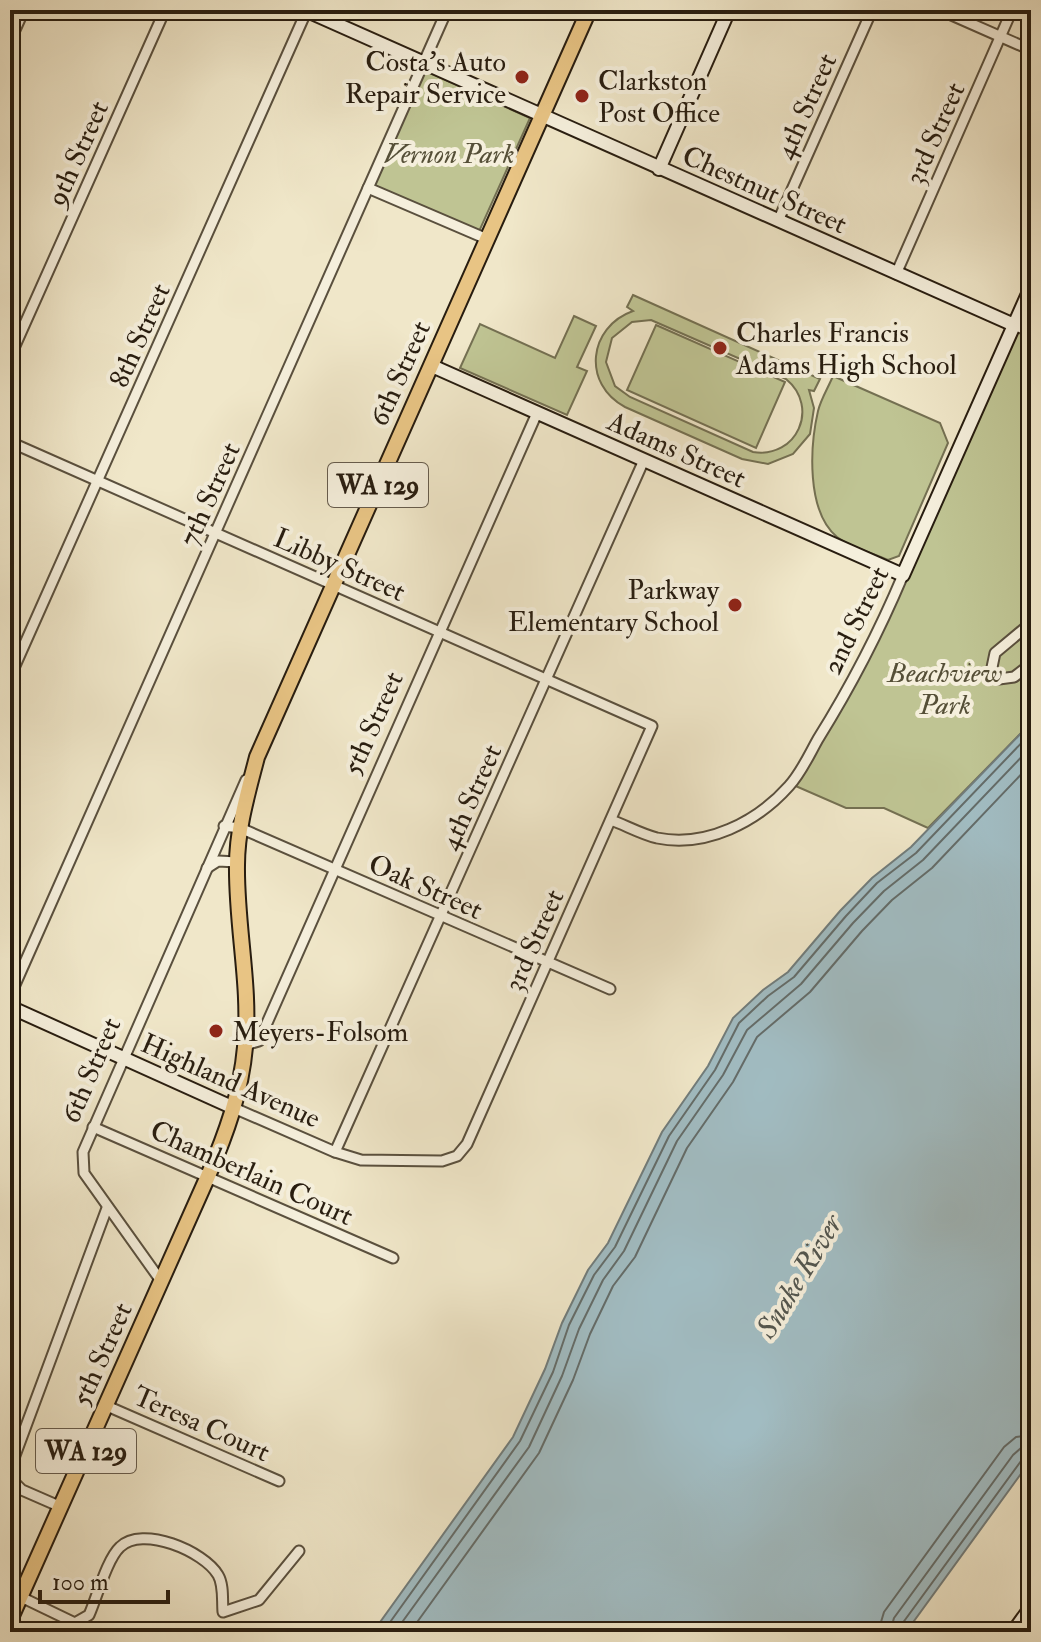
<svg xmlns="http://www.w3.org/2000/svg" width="1041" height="1642" viewBox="0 0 1041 1642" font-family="'IM FELL Double Pica',serif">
<rect width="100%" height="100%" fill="#f0e7c9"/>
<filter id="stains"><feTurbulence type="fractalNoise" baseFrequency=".0025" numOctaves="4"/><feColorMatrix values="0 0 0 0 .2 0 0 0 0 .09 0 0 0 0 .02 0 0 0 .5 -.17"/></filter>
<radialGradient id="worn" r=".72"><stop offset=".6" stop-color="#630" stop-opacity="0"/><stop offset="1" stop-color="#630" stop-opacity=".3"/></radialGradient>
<g fill="#bfc493" stroke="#747052" stroke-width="2" fill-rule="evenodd">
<polygon points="421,69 530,118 477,236 368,188"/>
<path d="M633,295L820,379L814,391L809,390L814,408L810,434L793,454L768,464L742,459L625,407C582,384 588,327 633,311L627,307ZM651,320L786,379C820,407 797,459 753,452L630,397L615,386L606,362L612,338L632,322Z"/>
<polygon points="574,316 596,326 577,367 587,371 567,415 460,368 480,324 555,358"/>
<polygon points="656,325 785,382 756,448 627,390"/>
<polygon points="1014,325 1031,332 1031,723 928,828 884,808 846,808 791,784 837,708"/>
<path d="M833,376L940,423L948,443L899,556L888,560C875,554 848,546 837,537C806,511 810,446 818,411C821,399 828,388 833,376Z"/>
</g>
<polygon fill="#a1bcc2" stroke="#717c7b" stroke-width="2" points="1031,723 1031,1460 906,1632 373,1632 513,1437 545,1369 562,1323 588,1270 608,1243 662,1132 708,1066 733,1018 763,990 788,972 840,911 872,878 911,847"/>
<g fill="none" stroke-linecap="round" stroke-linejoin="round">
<g stroke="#646c69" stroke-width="2">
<polyline points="383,1632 520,1441 553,1372 569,1325 594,1275 615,1247 669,1136 715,1070 739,1023 768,996 794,977 846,916 877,883 916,853 1031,733"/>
<polyline points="395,1632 529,1447 562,1376 579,1329 603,1280 624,1251 677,1141 723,1075 747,1030 801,984 853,923 884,891 923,860 1031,747"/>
<polyline points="410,1632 539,1453 573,1380 590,1334 613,1286 635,1257 687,1148 733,1082 757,1037 810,992 862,931 892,900 932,868 1031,764"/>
<polyline points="878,1632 884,1612 1004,1447 1016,1437 1031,1435"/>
<polyline points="890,1632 894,1618 1013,1455 1021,1448 1031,1447"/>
<polyline points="901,1632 902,1624 1021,1461 1031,1457"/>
</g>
<g stroke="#5a503e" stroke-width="13">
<g id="street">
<polyline points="940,10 1031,50"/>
<polyline points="10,41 24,10"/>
<polyline points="368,188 487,239"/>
<polyline points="778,221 872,10"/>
<polyline points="896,274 1012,10"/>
<polyline points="1014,325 1031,332"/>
<polyline points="10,357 165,10"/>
<polyline points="10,442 652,726 467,1144 457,1156 442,1161 361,1160 335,1152 234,1108"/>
<polyline points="1031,623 995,653 991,672 999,679 1014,677 1031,664"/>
<polyline points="10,677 307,10"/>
<path d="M611,820C625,825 641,834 657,838C706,848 757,822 789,786C801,773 809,755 818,739C851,686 879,632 903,575"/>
<polyline points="224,826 240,828 610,989"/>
<polyline points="207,868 218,861 237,862"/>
<polyline points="10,996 447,10"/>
<polyline points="245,1045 259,1041 537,413"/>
<polyline points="93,1127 393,1258"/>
<polyline points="335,1152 644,460"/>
<polyline points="161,1281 84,1173 83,1152 246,780"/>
<polyline points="107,1406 279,1481"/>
<polyline points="10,1469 107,1208"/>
<polyline points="10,1478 22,1490 61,1507"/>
<path d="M21,1597L75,1623L89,1615C97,1597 107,1559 120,1547C142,1525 204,1551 218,1575C224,1585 222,1600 223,1612L259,1600L299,1551"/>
</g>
</g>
<g stroke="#281d10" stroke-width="16">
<g id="secondary">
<polyline points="305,10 1014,325"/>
<polyline points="659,169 729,10"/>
<polyline points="432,366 903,575 1031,287"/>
<polyline points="10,1007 234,1108"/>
<polyline points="1013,1632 1031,1607"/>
</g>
</g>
<g stroke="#281d10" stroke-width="18">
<path id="primary" d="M10,1620L208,1176C226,1134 241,1093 245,1047C251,986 236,926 237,865C237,828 248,792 257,757L589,10"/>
</g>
<use href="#street" stroke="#f5efdc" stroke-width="9"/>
<use href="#secondary" stroke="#f5efdc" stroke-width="12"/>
<use href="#primary" stroke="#e8c484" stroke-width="14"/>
</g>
<g fill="#8f2418" stroke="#f5efdc" stroke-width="3">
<circle cx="522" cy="77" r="8"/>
<circle cx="582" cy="96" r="8"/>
<circle cx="720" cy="348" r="8"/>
<circle cx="735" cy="605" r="8"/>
<circle cx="216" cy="1031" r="8"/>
</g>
<g text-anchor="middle" stroke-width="8" stroke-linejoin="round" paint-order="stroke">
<g fill="#f5efdc" stroke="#665c4d" stroke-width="2">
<rect x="328" y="463" width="100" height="44" rx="6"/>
<rect x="36" y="1429" width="100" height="44" rx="6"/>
</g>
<g font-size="26" font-weight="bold" fill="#281d10">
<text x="378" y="494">WA 129</text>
<text x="86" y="1460">WA 129</text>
</g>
<g font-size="28" fill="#281d10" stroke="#f5efdc" text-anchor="start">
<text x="506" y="71" text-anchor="end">Costa's Auto<tspan x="506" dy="32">Repair Service</tspan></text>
<text x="598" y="90">Clarkston<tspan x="598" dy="32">Post Office</tspan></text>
<text x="736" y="342">Charles Francis<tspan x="736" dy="32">Adams High School</tspan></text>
<text x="719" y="599" text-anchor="end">Parkway<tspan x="719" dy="32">Elementary School</tspan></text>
<text x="232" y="1041">Meyers-Folsom</text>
</g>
<g font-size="28" fill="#281d10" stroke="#f5efdc">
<text transform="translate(805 106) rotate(-66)" y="10">4th Street</text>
<text transform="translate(934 133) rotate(-66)" y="10">3rd Street</text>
<text transform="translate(77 153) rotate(-66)" y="10">9th Street</text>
<text transform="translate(765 189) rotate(24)" y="10">Chestnut Street</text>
<text transform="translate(139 335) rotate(-66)" y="10">8th Street</text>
<text transform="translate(399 373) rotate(-66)" y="10">6th Street</text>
<text transform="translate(677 449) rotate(24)" y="10">Adams Street</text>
<text transform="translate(209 494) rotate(-66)" y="10">7th Street</text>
<text transform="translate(340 564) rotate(24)" y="10">Libby Street</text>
<text transform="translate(855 620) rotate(-64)" y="10">2nd Street</text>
<text transform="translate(372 723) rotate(-66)" y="10">5th Street</text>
<text transform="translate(470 797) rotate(-66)" y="10">4th Street</text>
<text transform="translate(426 886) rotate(24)" y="10">Oak Street</text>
<text transform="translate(533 940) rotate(-66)" y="10">3rd Street</text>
<text transform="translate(90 1070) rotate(-67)" y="10">6th Street</text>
<text transform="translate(231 1080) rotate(24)" y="10">Highland Avenue</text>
<text transform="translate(252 1172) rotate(24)" y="10">Chamberlain Court</text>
<text transform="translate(101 1354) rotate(-66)" y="10">5th Street</text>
<text transform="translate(202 1423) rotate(24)" y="10">Teresa Court</text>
</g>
<g font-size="28" font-style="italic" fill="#554f37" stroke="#f5efdc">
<text x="449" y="163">Vernon Park</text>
<text x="945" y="682">Beachview<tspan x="945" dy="32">Park</tspan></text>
</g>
<g font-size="30" font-style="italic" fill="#52554e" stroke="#f5efdc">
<text transform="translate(799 1276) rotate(-59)" y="10">Snake River</text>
</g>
</g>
<rect width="1041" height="1642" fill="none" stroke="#f0e7c9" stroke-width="40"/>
<rect x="12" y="12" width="1017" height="1618" fill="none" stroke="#281d10" stroke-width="4"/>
<rect x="20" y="20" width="1001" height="1602" fill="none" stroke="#281d10" stroke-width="2"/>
<path d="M40 1590v12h128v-12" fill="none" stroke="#281d10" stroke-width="4"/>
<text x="52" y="1590" font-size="24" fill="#281d10" stroke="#f5efdc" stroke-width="6" paint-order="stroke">100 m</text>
<rect width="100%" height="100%" filter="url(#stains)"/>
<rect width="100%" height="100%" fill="url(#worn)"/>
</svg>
